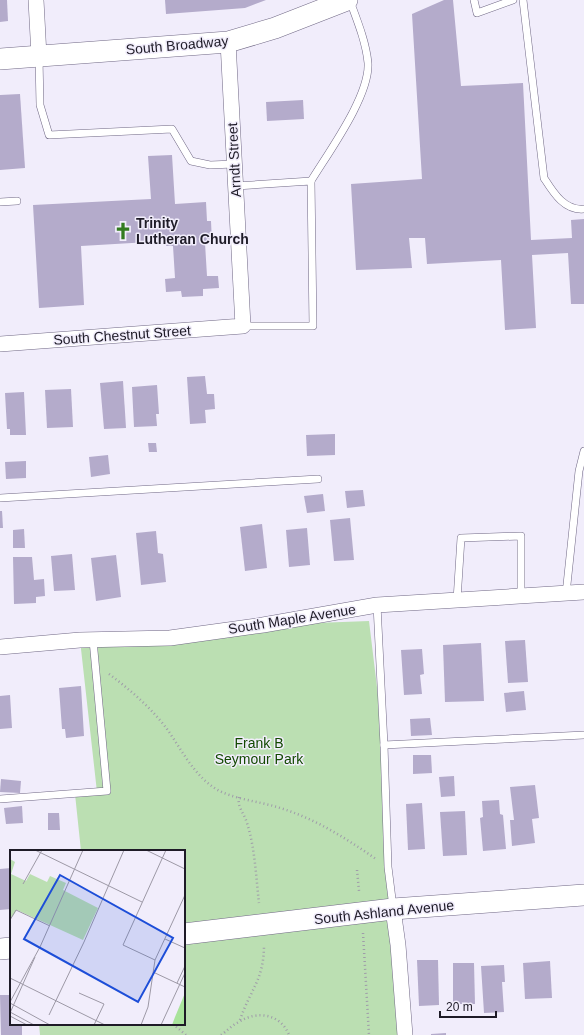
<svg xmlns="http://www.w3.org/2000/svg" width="584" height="1035" viewBox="0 0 584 1035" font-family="Arial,sans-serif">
<rect width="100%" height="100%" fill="#f1edfb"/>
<polygon fill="#bbdfb2" points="369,621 384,745 388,867 405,1035 40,1035 39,1024 184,1024 184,851 81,851 75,794 97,792 80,640 263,625"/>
<g fill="#b4abcb">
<polygon points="0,0 7,0 8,21 0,22"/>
<polygon points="165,0 266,0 245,8 166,14"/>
<polygon points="444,0 453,0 461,86 523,83 531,240 572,238 571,220 584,219 584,304 571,304 568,253 532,255 536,328 505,330 501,260 427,264 425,238 409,238 412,268 356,270 351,184 422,179 412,14"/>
<polygon points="20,94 25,168 0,170 0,95"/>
<polygon points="303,100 304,119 267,121 266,102"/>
<polygon points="172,155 175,204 206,202 207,221 211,221 212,243 205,243 207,276 218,276 219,288 203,289 203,296 182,297 181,291 166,292 165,279 175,278 173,246 166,246 166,241 81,246 84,305 39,308 33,205 151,199 148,156"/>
<polygon points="205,376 207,394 214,394 215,409 205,410 206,423 190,424 187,377"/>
<polygon points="123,381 126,428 104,429 100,383"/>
<polygon points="157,385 159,414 156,414 157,426 134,427 132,387"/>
<polygon points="71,389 73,427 47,428 45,390"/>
<polygon points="24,392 26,435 10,435 10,429 7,429 5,393"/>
<polygon points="335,434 335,455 307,456 306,435"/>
<polygon points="148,443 156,443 157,452 149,452"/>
<polygon points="108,455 110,474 91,477 89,457"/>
<polygon points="26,461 26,478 6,479 5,462"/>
<polygon points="363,490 365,506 347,508 345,491"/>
<polygon points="323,494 325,511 307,513 304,496"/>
<polygon points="0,511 2,511 3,528 0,528"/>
<polygon points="350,518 354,560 334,561 330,520"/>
<polygon points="262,524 267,568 245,571 240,527"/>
<polygon points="307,528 310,565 289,567 286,530"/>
<polygon points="24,529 25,548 13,548 13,530"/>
<polygon points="156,531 158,553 163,554 166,582 141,585 136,533"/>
<polygon points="72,554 75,590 54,591 51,556"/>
<polygon points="116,555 121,597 96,601 91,558"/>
<polygon points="13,557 32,557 34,580 44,579 45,596 36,597 36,603 14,604"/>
<polygon points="525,640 528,682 508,683 505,641"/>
<polygon points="481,643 484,701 445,702 443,645"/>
<polygon points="422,649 424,674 420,675 422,694 404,695 401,650"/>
<polygon points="81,686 84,736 66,738 65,729 62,729 59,688"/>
<polygon points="524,691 526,710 506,712 504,693"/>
<polygon points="10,695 12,728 0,729 0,696"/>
<polygon points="430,718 432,735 411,736 410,719"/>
<polygon points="413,755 431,755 432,773 413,774"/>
<polygon points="454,776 455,796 441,797 439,777"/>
<polygon points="1,779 21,781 20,793 0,792"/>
<polygon points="535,785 539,818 532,819 535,843 512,846 510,820 514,820 510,787"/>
<polygon points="499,800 500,814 503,815 506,849 483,851 480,818 483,817 482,801"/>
<polygon points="422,803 425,849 408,850 406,804"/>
<polygon points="22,806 23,823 6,824 4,808"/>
<polygon points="465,811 467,855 443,856 440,812"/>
<polygon points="48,813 59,813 60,830 48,830"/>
<polygon points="11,868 11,909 0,910 0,869"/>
<polygon points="417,960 438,960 439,1005 419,1006"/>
<polygon points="550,961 552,998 525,999 523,963"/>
<polygon points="453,963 474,963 475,1004 453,1004"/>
<polygon points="504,965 505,982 502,982 504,1012 484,1013 481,966"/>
<polygon points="0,995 11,995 11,1024 22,1024 22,1035 1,1035"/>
<polygon points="446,1033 446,1035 431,1035 431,1034"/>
</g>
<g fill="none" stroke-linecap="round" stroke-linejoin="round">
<g stroke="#706885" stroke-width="8">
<g id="lane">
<polyline points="474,0 477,13 513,0"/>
<path d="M523,0L544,178C553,192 564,211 584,209"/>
<polyline points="39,58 40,105 49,135 172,129 191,161 210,165 234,164"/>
<path d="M311,181C328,153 370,96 368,63C366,42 357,20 350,1"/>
<polyline points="236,186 311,181 313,326 243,326"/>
<polyline points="0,202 17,201"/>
<polyline points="0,498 318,479"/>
<polyline points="566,594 579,471 584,451"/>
<polyline points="457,600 461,538 521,536 521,596"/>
<polyline points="377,605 384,745 388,867 393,907"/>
<polyline points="384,745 584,735"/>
<polyline points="0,799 107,791 93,640"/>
</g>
</g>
<g stroke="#706885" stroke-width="16">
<g id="street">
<polyline points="36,0 39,56"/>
<polyline points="0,344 243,326 228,42"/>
<polyline points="0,647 80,640 170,638 263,625 377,605 584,592"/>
<polyline points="393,909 398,945 405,1035"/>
</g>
</g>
<g stroke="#706885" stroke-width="22">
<g id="secondary">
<polyline points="0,59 228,42 275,28 347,0"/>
<polyline points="184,934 393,909 584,895"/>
<polyline points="0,949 11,948"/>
</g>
</g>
<g stroke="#9f9ca9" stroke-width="2.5" stroke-dasharray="1 3" stroke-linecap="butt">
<path d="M109,674C129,689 147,704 164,725C180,746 192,774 216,789C233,799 257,801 277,807C314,818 344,837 376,859"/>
<path d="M239,797C237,807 244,813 247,823C255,848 256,877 259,903"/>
<polyline points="357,870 359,891"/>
<polyline points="363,933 369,1035"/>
<path d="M240,1020C250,990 264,980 264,945"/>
<polyline points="173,1024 186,1035"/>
<path d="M221,1035C227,1031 232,1025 239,1022C257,1010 281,1014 289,1035"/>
</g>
<use href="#lane" stroke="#fff" stroke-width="7"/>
<use href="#street" stroke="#fff" stroke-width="15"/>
<use href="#secondary" stroke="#fff" stroke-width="21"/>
</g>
<defs>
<g id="church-bare" transform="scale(1.38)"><path d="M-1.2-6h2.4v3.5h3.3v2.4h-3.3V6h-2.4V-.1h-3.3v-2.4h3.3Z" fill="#337b20" stroke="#f1edfb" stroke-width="2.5" paint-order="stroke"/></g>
</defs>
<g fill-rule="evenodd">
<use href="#church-bare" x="123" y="231"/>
</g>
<g text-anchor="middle" stroke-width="3" stroke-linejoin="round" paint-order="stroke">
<g font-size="14" fill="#1e1b27" stroke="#f1edfb">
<text transform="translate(177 45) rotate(-5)" y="5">South Broadway</text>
<text transform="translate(234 160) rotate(-93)" y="5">Arndt Street</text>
<text transform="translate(122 335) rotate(-4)" y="5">South Chestnut Street</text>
<text transform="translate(292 619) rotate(-9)" y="5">South Maple Avenue</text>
<text transform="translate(384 912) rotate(-6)" y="5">South Ashland Avenue</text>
</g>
<g font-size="14" font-weight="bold" fill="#1e1b27" stroke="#f1edfb" text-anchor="start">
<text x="136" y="228">Trinity<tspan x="136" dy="16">Lutheran Church</tspan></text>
</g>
<g font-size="14" fill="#124900" stroke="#f1edfb">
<text x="259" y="748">Frank B<tspan x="259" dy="16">Seymour Park</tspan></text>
</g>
</g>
<g transform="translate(10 850)">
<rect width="175" height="175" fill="#f1edfb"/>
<path d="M0,9L5,12L1,24L16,31L20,24L37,32L40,26L56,33L53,40L88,58L73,90L7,60L0,70Z" fill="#bbdfb2"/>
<path d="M175,143V175H162L165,167Z" fill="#a9e39c"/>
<path fill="none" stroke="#9d99a6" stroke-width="1" d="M25,0L132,52M136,0L175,19M13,34L32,0M0,70L6,60L40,76M155,89L175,98M145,110L113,95L156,0M143,122L175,137M0,128L95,175M167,133L175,116M69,143L94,154L84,175M0,152L30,97L73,0M0,153L40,175M0,162L24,175M0,163L25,107M39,165L74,92L114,0M0,166L17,175M131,175L138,157L145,110L175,45M151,175L175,123"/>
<path fill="#1d4ed8" fill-opacity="0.15" stroke="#1d4ed8" stroke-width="2" d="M50,25L163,88L128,152L14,89Z"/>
<rect width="175" height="175" fill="none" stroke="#1e1b27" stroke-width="2"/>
</g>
<path d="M440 1011v6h56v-6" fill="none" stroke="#1e1b27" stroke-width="2"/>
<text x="446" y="1011" font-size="12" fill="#1e1b27" stroke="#f1edfb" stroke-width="3" paint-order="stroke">20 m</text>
</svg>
